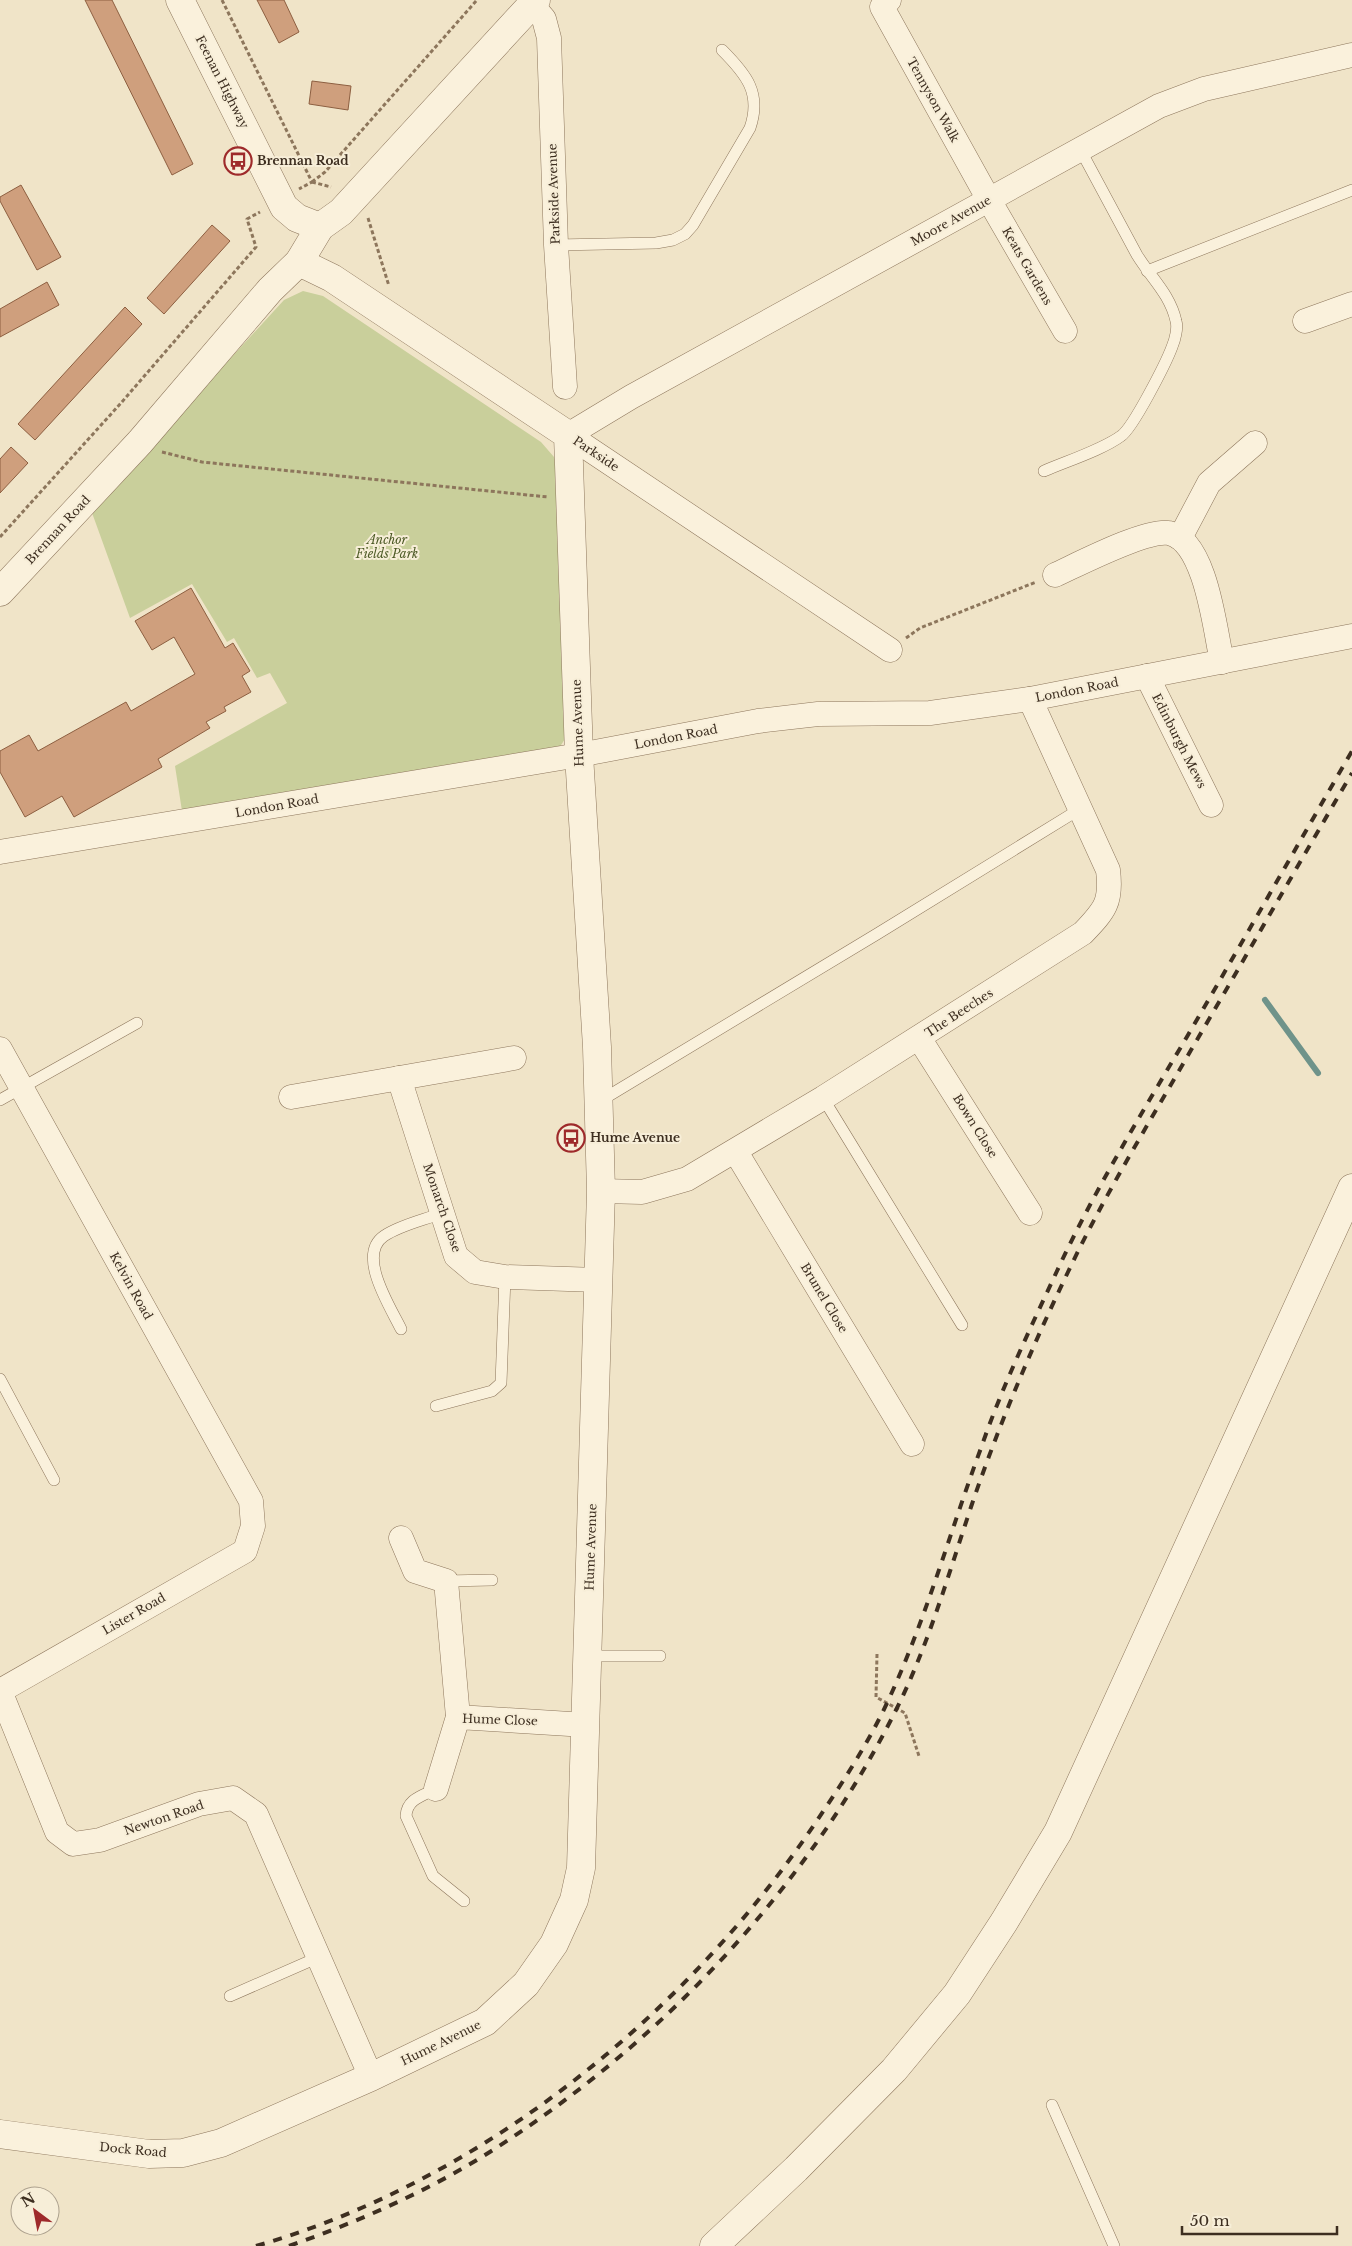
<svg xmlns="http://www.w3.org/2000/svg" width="1352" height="2246" viewBox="0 0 1352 2246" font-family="'Libre Baskerville',serif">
<rect width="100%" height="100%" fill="#f0e4c8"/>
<polygon fill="#c9cf9b" points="303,291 323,296 541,442 554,457 559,470 569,733 559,748 182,811 175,766 287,703 270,673 257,678 234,638 227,642 192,584 130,618 91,510 284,300"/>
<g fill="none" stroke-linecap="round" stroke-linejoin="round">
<polyline stroke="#6f938a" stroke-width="6" points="1265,1000 1318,1073"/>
</g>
<g fill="#cf9f7d" stroke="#8d5f41">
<polygon points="85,0 112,0 193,164 172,175"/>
<polygon points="257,0 284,0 299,32 279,43"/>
<polygon points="312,81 351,86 348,110 309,104"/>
<polygon points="21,185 61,257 37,270 0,201 0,197"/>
<polygon points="212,225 230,241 164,314 147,298"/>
<polygon points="47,282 59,305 0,337 0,309"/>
<polygon points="125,307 142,324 35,440 18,424"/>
<polygon points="11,447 28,463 0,493 0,459"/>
<polygon points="191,588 225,648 233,643 250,671 242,676 251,692 224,707 226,711 206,722 210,728 158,759 162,767 74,817 62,796 25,817 0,772 0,751 29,735 38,751 126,702 131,711 195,674 174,637 152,650 135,621"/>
</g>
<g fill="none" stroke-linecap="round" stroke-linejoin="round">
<g stroke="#8d765c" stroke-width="12">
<g id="service">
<path d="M556,245L656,243L673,240L685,234L693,225L750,128C762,93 746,74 722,50"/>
<polyline points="1147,271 1352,190"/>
<path d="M1044,471C1067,461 1102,450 1121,436C1133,428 1166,363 1172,347C1175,340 1178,328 1176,321C1170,294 1151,278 1137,255L1080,149"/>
<polyline points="823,1098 962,1325"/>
<polyline points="0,1100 137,1023"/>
<polyline points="600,1101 877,934 1080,809"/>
<path d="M401,1329C391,1308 356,1255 384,1236C400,1225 424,1220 442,1213"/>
<polyline points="0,1379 54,1480"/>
<polyline points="436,1406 492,1391 501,1383 505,1277"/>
<polyline points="446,1581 492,1580"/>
<polyline points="588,1656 660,1656"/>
<path d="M436,1789C422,1796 407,1799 406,1816L433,1876L464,1901"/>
<polyline points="230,1996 319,1957"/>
<polyline points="1052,2105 1114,2246"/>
</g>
</g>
<g stroke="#8d765c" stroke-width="25">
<g id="minor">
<polyline points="889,0 882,7 989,200 1065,331"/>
<polyline points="532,5 544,19 549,38 556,245 565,387"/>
<polyline points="1305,321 1352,304"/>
<polyline points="1180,538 1209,483 1255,443"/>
<path d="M1055,575C1079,564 1146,529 1169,533C1206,541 1215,630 1222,662"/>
<polyline points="890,650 568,435 631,397 1159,106 1204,89 1352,55"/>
<polyline points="1147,676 1211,805"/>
<polyline points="0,852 579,755 758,721 818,714 930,713 1030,699 1352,636"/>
<polyline points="919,1038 1030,1213"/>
<polyline points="0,1049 251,1501 253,1526 245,1551 0,1691"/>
<polyline points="399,1078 456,1256 475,1272 505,1277 598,1280"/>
<polyline points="291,1097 514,1058"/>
<polyline points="736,1152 912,1444"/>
<path d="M601,1191L642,1192L687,1179L823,1098L1083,933C1105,910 1112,902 1108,870L1030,699"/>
<polyline points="401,1538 415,1571 446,1581 458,1717"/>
<polyline points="0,1691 57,1832 73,1844 100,1840 199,1804 233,1798 256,1814 371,2077"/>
<polyline points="436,1789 458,1717 586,1725"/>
</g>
</g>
<g stroke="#8d765c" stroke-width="29">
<g id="tertiary">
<polyline points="180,0 284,207 297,218 320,227"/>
<polyline points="0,592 140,442 270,290 299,262 320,227 341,212 536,0"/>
<polyline points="0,2134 149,2154 183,2153 221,2143 371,2077 485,2022 526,1984 554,1944 574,1900 581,1868 601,1191 597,1047 579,755 568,435 332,278 299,262"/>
<polyline points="714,2246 796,2169 894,2070 957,1994 1004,1922 1058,1832 1352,1188"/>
</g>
</g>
<g stroke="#8d765c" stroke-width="3" stroke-dasharray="4 2.5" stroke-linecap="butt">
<polyline points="222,0 312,182 299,189"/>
<polyline points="312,182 325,172 477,0"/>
<polyline points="312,182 331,187"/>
<polyline points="368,218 389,286"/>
<polyline points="162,452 202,462 548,497"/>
<polyline points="0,537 121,403 256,247 247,219 260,212"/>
<polyline points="906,638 920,628 1036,582"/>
<polyline points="877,1654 876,1697 905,1713 919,1756"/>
</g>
<use href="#service" stroke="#faf1dc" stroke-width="11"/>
<use href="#minor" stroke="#faf1dc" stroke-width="24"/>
<use href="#tertiary" stroke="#faf1dc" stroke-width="28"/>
<g stroke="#3d2e20" stroke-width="4" stroke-dasharray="9 9" stroke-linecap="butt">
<path d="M256,2246C480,2182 684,2017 814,1825C841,1785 868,1744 888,1701C926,1619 950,1532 981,1448C1002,1387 1030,1329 1057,1271C1094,1191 1143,1111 1188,1035C1243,941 1297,846 1352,751"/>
<path d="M289,2246C357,2222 424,2193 485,2155C657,2047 805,1892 896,1710C928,1646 948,1576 971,1507C998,1427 1031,1349 1068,1272C1104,1196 1149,1123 1191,1050C1245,958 1298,865 1352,773"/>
</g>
</g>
<defs>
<g id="bus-ring" transform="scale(1.4375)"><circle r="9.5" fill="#f7eed8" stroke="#9e2a2b" stroke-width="1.5"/><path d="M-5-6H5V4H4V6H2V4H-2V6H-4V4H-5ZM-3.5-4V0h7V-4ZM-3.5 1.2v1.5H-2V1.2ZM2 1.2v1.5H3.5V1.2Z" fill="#9e2a2b"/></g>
</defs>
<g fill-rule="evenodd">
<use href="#bus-ring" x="238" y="161"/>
<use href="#bus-ring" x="571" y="1138"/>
</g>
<g text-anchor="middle" stroke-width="4" stroke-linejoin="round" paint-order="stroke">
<g font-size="12" fill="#3d2e20" stroke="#f7eed8">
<text transform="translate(222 82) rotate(63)" y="4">Feenan Highway</text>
<text transform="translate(933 100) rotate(61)" y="4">Tennyson Walk</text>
<text transform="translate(554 194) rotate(-92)" y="4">Parkside Avenue</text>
<text transform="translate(951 221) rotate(-29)" y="4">Moore Avenue</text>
<text transform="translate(1027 266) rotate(60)" y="4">Keats Gardens</text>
<text transform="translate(596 454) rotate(34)" y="4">Parkside</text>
<text transform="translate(58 530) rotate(-47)" y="4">Brennan Road</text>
<text transform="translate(1077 690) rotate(-11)" y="4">London Road</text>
<text transform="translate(578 723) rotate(-92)" y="4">Hume Avenue</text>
<text transform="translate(676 737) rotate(-11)" y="4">London Road</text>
<text transform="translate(1179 741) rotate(63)" y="4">Edinburgh Mews</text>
<text transform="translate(277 806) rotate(-10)" y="4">London Road</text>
<text transform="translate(959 1013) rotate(-33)" y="4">The Beeches</text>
<text transform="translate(975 1126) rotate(58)" y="4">Bown Close</text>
<text transform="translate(442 1208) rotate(71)" y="4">Monarch Close</text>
<text transform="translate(131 1286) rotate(61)" y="4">Kelvin Road</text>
<text transform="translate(824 1298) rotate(59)" y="4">Brunel Close</text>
<text transform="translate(591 1547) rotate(-88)" y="4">Hume Avenue</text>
<text transform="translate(134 1614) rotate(-30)" y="4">Lister Road</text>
<text transform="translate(500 1720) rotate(2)" y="4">Hume Close</text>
<text transform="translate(164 1818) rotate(-19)" y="4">Newton Road</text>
<text transform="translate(441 2043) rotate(-26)" y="4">Hume Avenue</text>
<text transform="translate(133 2150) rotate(5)" y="4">Dock Road</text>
</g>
<g font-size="12" font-weight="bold" fill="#3d2e20" stroke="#f7eed8" text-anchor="start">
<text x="257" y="165">Brennan Road</text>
<text x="590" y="1142">Hume Avenue</text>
</g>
<g font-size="12" font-style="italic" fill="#4d5a26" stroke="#f7eed8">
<text x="387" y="544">Anchor<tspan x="387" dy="14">Fields Park</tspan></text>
</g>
</g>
<g transform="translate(35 2211) rotate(328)"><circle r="24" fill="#f7eed8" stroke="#ada18e"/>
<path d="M0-4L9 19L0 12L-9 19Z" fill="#9e2a2b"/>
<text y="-8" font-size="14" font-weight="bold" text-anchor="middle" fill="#3d2e20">N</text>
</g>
<path d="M1182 2226v8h155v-8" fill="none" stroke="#3d2e20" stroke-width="2.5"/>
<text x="1190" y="2226" font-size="15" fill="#3d2e20" stroke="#f7eed8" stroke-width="4" paint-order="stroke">50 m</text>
</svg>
